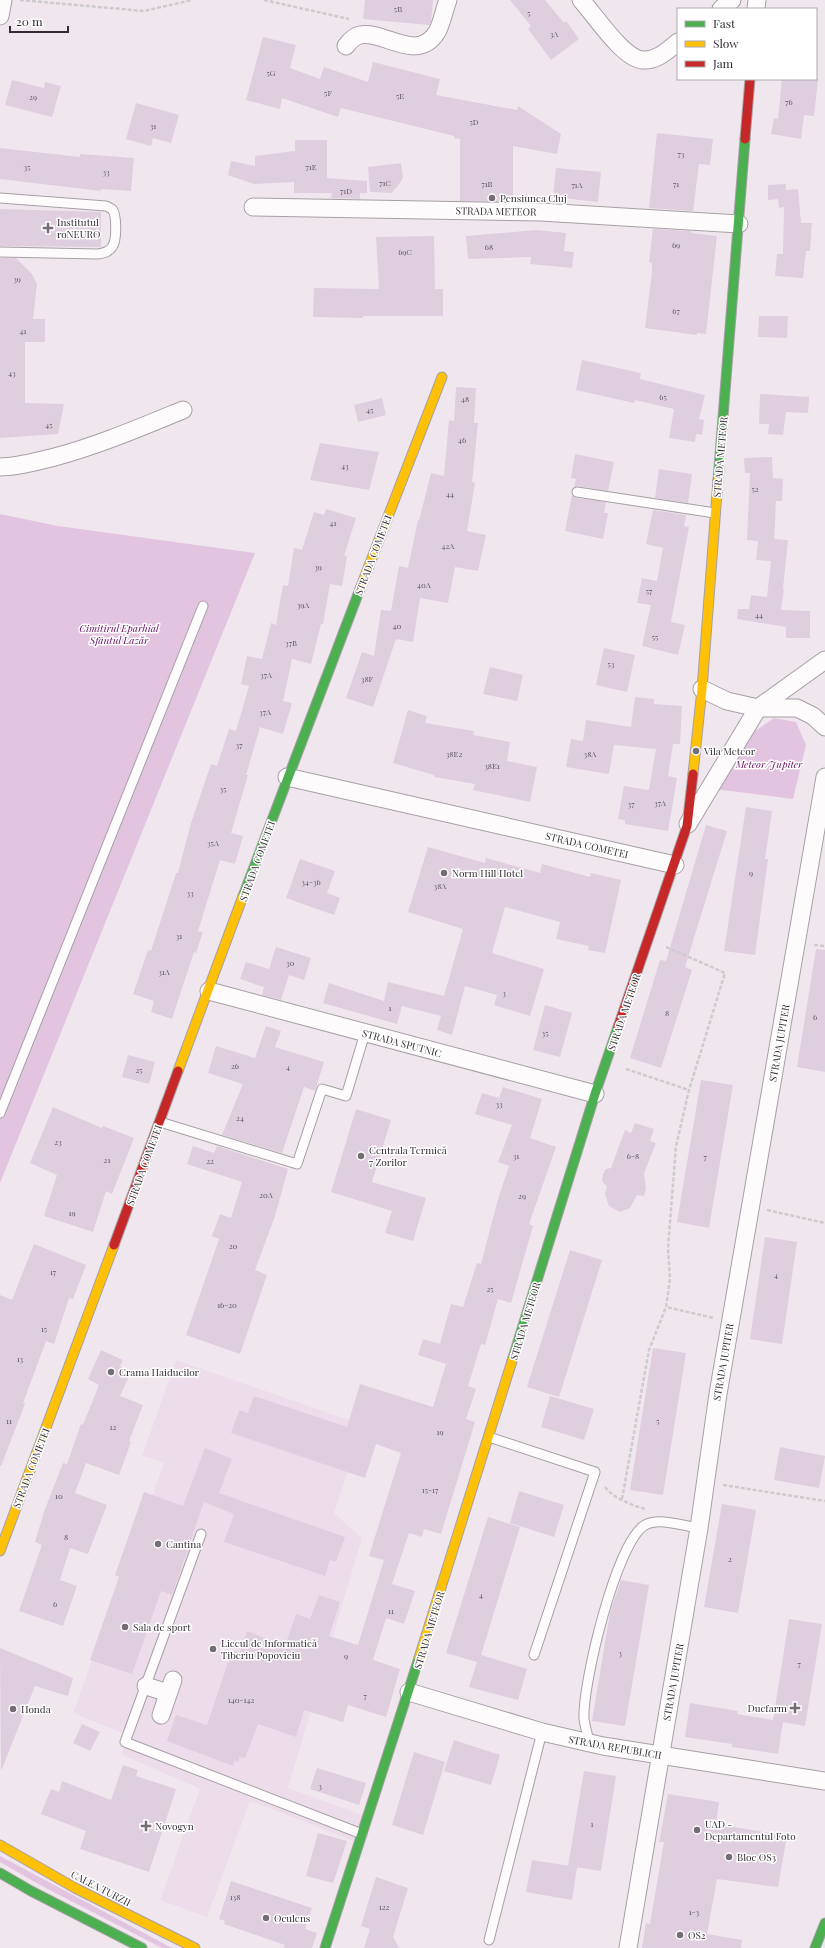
<svg xmlns="http://www.w3.org/2000/svg" width="825" height="1948" viewBox="0 0 825 1948" font-family="'Playfair Display',serif">
<rect width="100%" height="100%" fill="#f0e7ee"/>
<polygon fill="#edddeb" points="176,1360 363,1425 334,1513 362,1538 288,1788 368,1817 360,1843 250,1801 207,1917 160,1900 200,1789 121,1754 128,1735 73,1713 164,1463 142,1456"/>
<g fill="#e3c4e0">
<polygon points="0,514 58,526 255,553 0,1183"/>
<polygon points="774,718 796,722 806,745 793,799 714,789 751,734"/>
<polygon points="0,1856 172,1948 162,1948 40,1885 0,1862"/>
</g>
<g fill="#dfcedd">
<polygon points="365,0 433,0 431,22 429,25 363,19"/>
<polygon points="510,0 545,0 564,23 566,21 579,39 551,60 528,29 531,26"/>
<polygon points="263,37 296,45 290,68 320,79 324,67 368,82 373,62 440,79 436,95 517,110 518,106 561,134 557,154 513,146 513,202 460,201 460,139 454,138 454,136 341,108 338,117 282,98 280,109 246,100"/>
<polygon points="782,79 818,79 814,116 804,115 801,139 771,134 774,118 778,119"/>
<polygon points="12,80 44,88 45,82 61,86 52,117 5,105"/>
<polygon points="136,103 179,115 171,143 153,138 151,146 126,139"/>
<polygon points="657,133 713,139 710,165 699,164 693,211 649,208"/>
<polygon points="295,140 327,140 327,178 367,181 367,193 360,193 360,199 331,198 332,193 294,193 294,182 254,184 228,175 231,161 255,166 255,156 295,151"/>
<polygon points="0,148 80,157 80,154 134,158 131,191 101,189 101,191 0,179"/>
<polygon points="401,163 403,178 397,187 391,193 370,192 368,167"/>
<polygon points="556,168 601,172 598,202 553,197"/>
<polygon points="786,184 786,190 798,189 801,223 812,223 810,251 806,251 803,278 775,276 777,254 783,254 784,207 779,208 778,199 768,200 768,185"/>
<polygon points="0,209 101,212 101,247 0,246"/>
<polygon points="653,229 691,231 691,233 717,236 706,334 697,333 697,335 645,328 652,272 652,263 649,262"/>
<polygon points="536,230 566,233 564,251 574,252 572,268 530,264 531,257 468,259 466,236"/>
<polygon points="434,236 435,289 443,289 443,316 363,316 363,318 313,317 314,288 379,289 376,237"/>
<polygon points="0,258 16,258 32,274 37,284 33,319 45,319 45,342 25,342 25,403 64,404 58,434 0,438"/>
<polygon points="759,316 788,316 787,338 758,337"/>
<polygon points="582,360 641,373 640,379 705,395 699,419 704,420 702,435 696,434 695,442 669,438 674,409 635,400 634,403 576,390"/>
<polygon points="456,387 476,388 474,423 478,423 472,482 475,483 467,531 486,535 478,571 455,567 448,603 420,598 413,642 396,639 373,707 346,698 362,652 374,656 381,610 391,611 399,566 408,568 418,520 419,521 431,473 444,476 449,420 454,421"/>
<polygon points="760,394 809,397 808,413 786,412 783,435 768,434 769,424 759,424"/>
<polygon points="382,398 386,415 358,422 354,405"/>
<polygon points="320,443 379,452 369,490 310,480"/>
<polygon points="575,454 614,462 608,491 578,486 574,487 576,479 571,478"/>
<polygon points="772,457 773,478 783,479 782,501 776,501 774,543 774,539 788,540 783,589 784,589 781,610 810,611 810,638 786,638 786,627 737,619 738,609 749,609 751,595 767,597 771,561 756,560 758,541 747,540 750,473 745,473 744,458"/>
<polygon points="659,469 692,474 688,503 655,498"/>
<polygon points="572,495 576,498 606,502 604,513 608,513 603,539 565,531"/>
<polygon points="326,509 356,518 344,556 347,556 342,586 330,584 323,624 321,624 311,664 292,659 283,701 292,703 283,734 260,727 246,775 248,775 231,833 243,836 235,864 220,860 198,931 203,932 196,953 194,952 172,1019 151,1012 154,1001 133,994 148,950 151,951 176,873 178,873 191,823 211,764 217,766 229,729 236,731 249,686 241,684 247,656 262,659 271,623 276,625 283,585 288,586 294,548 302,550 314,512 324,515"/>
<polygon points="653,510 686,515 684,526 689,527 671,622 685,625 678,655 642,646 651,605 637,603 642,578 657,581 663,548 646,544"/>
<polygon points="604,648 635,655 627,692 596,685"/>
<polygon points="490,667 523,675 517,701 483,694"/>
<polygon points="635,697 654,699 654,704 682,706 680,744 673,744 668,776 677,778 668,831 625,824 625,820 618,819 624,786 649,790 656,749 614,745 609,774 566,767 571,739 583,741 586,720 631,727"/>
<polygon points="408,710 427,716 425,723 474,731 473,735 510,742 507,761 537,767 530,802 473,790 475,784 434,777 434,775 393,763"/>
<polygon points="746,807 772,811 765,859 768,859 755,955 724,951"/>
<polygon points="706,825 727,831 685,967 692,970 661,1068 630,1058 660,960 666,961"/>
<polygon points="428,847 485,863 486,858 540,873 542,864 590,877 591,873 621,880 605,953 588,950 589,946 556,939 560,922 505,907 492,953 544,969 530,1016 494,1005 497,995 465,986 452,1035 437,1030 441,1016 402,1006 397,1024 323,1003 329,983 384,1001 388,982 444,996 463,929 408,912"/>
<polygon points="300,859 335,871 327,893 340,898 334,915 286,898"/>
<polygon points="276,947 311,958 304,980 289,975 281,1000 262,995 264,987 240,979 246,962 269,969"/>
<polygon points="816,949 825,950 825,1072 797,1067"/>
<polygon points="545,1005 572,1013 560,1057 533,1050"/>
<polygon points="266,1026 281,1031 275,1047 324,1062 315,1091 304,1087 282,1153 222,1135 243,1084 208,1073 216,1046 255,1058"/>
<polygon points="128,1055 155,1062 149,1084 122,1077"/>
<polygon points="701,1080 733,1085 709,1228 677,1222"/>
<polygon points="503,1087 542,1099 530,1138 556,1147 529,1224 533,1226 511,1303 498,1299 485,1345 481,1344 468,1386 476,1389 466,1419 475,1422 441,1534 424,1529 422,1537 409,1533 392,1584 415,1591 404,1624 386,1618 373,1660 400,1669 386,1717 348,1705 343,1722 304,1710 296,1737 258,1724 245,1758 239,1757 239,1762 234,1761 233,1766 167,1741 176,1715 207,1725 232,1651 240,1653 247,1631 285,1646 296,1614 310,1619 319,1595 340,1602 329,1636 358,1645 384,1560 369,1556 401,1453 376,1444 365,1478 231,1433 239,1410 248,1413 254,1396 347,1427 360,1384 433,1407 446,1364 418,1355 423,1339 440,1344 451,1304 463,1307 477,1263 481,1264 498,1199 509,1166 498,1162 512,1125 475,1114 482,1093 499,1098"/>
<polygon points="53,1107 102,1128 103,1126 134,1138 112,1194 106,1191 93,1232 44,1216 57,1175 30,1163"/>
<polygon points="356,1109 391,1120 372,1182 426,1198 413,1241 385,1233 392,1211 331,1192"/>
<polygon points="635,1123 654,1129 650,1141 656,1143 644,1173 646,1189 644,1196 637,1195 630,1208 620,1212 609,1206 605,1194 607,1187 602,1181 603,1174 606,1169 611,1168 625,1130 631,1133"/>
<polygon points="193,1146 214,1153 217,1146 288,1169 275,1216 255,1270 267,1275 240,1354 186,1335 219,1239 212,1236 220,1214 231,1218 242,1182 187,1164"/>
<polygon points="765,1237 797,1242 782,1344 750,1339"/>
<polygon points="34,1244 86,1265 73,1299 69,1298 54,1344 46,1341 23,1403 25,1404 1,1466 0,1466 0,1295 12,1300"/>
<polygon points="570,1250 602,1260 559,1397 527,1387"/>
<polygon points="653,1348 686,1353 663,1495 630,1490"/>
<polygon points="101,1350 123,1360 120,1366 131,1372 120,1396 143,1405 129,1441 131,1442 119,1475 86,1463 75,1493 107,1505 88,1554 70,1548 60,1580 77,1586 63,1626 19,1611 42,1545 35,1542 44,1512 63,1463 67,1464 81,1424 83,1425 99,1385 88,1379"/>
<polygon points="550,1396 594,1409 584,1440 541,1427"/>
<polygon points="780,1447 825,1456 819,1488 774,1480"/>
<polygon points="205,1448 232,1459 219,1493 345,1537 336,1562 330,1560 325,1576 224,1542 234,1514 204,1502 172,1595 161,1591 132,1674 90,1660 119,1577 115,1575 144,1492 183,1506"/>
<polygon points="519,1491 564,1505 554,1537 510,1523"/>
<polygon points="722,1504 756,1510 738,1613 704,1607"/>
<polygon points="488,1517 520,1527 481,1655 527,1669 518,1700 469,1687 477,1662 446,1653"/>
<polygon points="621,1580 649,1585 625,1726 592,1721 610,1613"/>
<polygon points="789,1619 822,1624 805,1726 783,1722 778,1754 732,1747 732,1744 685,1737 690,1703 738,1711 737,1714 773,1720"/>
<polygon points="0,1648 73,1678 68,1696 35,1686 1,1771"/>
<polygon points="82,1724 100,1732 90,1751 73,1743"/>
<polygon points="454,1740 500,1755 491,1785 444,1771"/>
<polygon points="414,1752 445,1762 423,1835 392,1825"/>
<polygon points="123,1765 138,1770 136,1776 176,1789 149,1872 80,1849 86,1831 41,1814 51,1789 59,1792 62,1781 111,1800"/>
<polygon points="317,1768 366,1783 359,1805 310,1789"/>
<polygon points="584,1771 616,1776 601,1871 568,1866"/>
<polygon points="668,1794 719,1802 716,1824 787,1836 778,1887 717,1879 707,1934 742,1940 741,1948 642,1948 646,1923 650,1924 664,1842 659,1842"/>
<polygon points="318,1833 347,1841 333,1883 306,1876"/>
<polygon points="532,1860 577,1867 572,1900 526,1892"/>
<polygon points="376,1877 408,1888 393,1937 399,1948 364,1948 370,1929 361,1926"/>
<polygon points="231,1881 312,1908 305,1929 317,1933 312,1948 284,1948 285,1945 224,1924 225,1921 219,1919"/>
</g>
<g fill="none" stroke-linecap="round" stroke-linejoin="round">
<g stroke="#a6a0a5" stroke-width="11">
<g id="lane">
<path d="M0,198L106,206C107,206 111,209 112,209C117,215 117,241 112,247C109,252 104,253 98,254L0,252"/>
<polyline points="577,492 715,513"/>
<polyline points="0,1113 203,606"/>
<polyline points="160,1122 297,1164 322,1089 346,1096 365,1033"/>
<polyline points="489,1437 595,1472 534,1655"/>
<polyline points="201,1534 125,1742 362,1834"/>
<path d="M589,1743C588,1735 585,1727 584,1719C582,1686 616,1542 645,1525C659,1517 684,1526 699,1528"/>
<polyline points="489,1940 542,1732"/>
</g>
</g>
<g stroke="#a6a0a5" stroke-width="19">
<g id="street">
<path d="M581,0C595,15 623,59 643,60C657,61 668,50 678,42"/>
<polyline points="721,9 732,0"/>
<polyline points="756,9 757,0"/>
<polyline points="0,16 3,0"/>
<path d="M346,46C349,42 354,36 360,35C384,30 417,64 437,32C442,23 444,10 448,0"/>
<polyline points="253,207 541,212 739,224"/>
<path d="M0,467C17,467 34,462 51,458C97,446 139,428 183,410"/>
<polyline points="702,689 727,701 758,708 797,708 813,716 825,727"/>
<polyline points="287,777 675,865"/>
<polyline points="688,824 758,708 825,660"/>
<polyline points="209,991 595,1094"/>
<polyline points="146,1686 168,1693"/>
<polyline points="409,1692 542,1732 603,1746 825,1781"/>
<polyline points="161,1715 173,1680"/>
<polyline points="628,1948 699,1528 718,1394 825,777"/>
</g>
</g>
<g stroke="#a6a0a5" stroke-width="11">
<g id="fast">
<polyline points="718,480 745,139"/>
<polyline points="243,896 360,589"/>
<polyline points="512,1361 595,1094 618,1027"/>
<polyline points="0,1873 31,1891 142,1948"/>
<polyline points="325,1948 419,1658"/>
<polyline points="815,1948 825,1923"/>
</g>
</g>
<g stroke="#a6a0a5" stroke-width="11">
<g id="slow">
<polyline points="360,589 442,377"/>
<polyline points="693,774 702,689 718,480"/>
<polyline points="178,1071 243,896"/>
<polyline points="0,1551 114,1245"/>
<polyline points="419,1658 512,1361"/>
<polyline points="0,1845 75,1888 195,1948"/>
</g>
</g>
<g stroke="#a6a0a5" stroke-width="11">
<g id="jam">
<polyline points="745,139 750,79"/>
<polyline points="618,1027 687,826 693,774"/>
<polyline points="114,1245 178,1071"/>
</g>
</g>
<g stroke="#cdcbcd" stroke-width="2.5" stroke-dasharray="4 2" stroke-linecap="butt">
<polyline points="20,0 144,11 192,0"/>
<polyline points="264,0 349,19"/>
<polyline points="814,945 825,946"/>
<polyline points="666,947 725,973 689,1090 676,1146 668,1248 670,1279 666,1307 714,1318"/>
<polyline points="626,1069 689,1090"/>
<polyline points="767,1210 825,1223"/>
<polyline points="723,1485 825,1501"/>
<path d="M605,1487C613,1498 633,1506 646,1509"/>
<polyline points="622,1499 649,1350 666,1307"/>
</g>
<use href="#lane" stroke="#fdfbfc" stroke-width="9"/>
<use href="#street" stroke="#fdfbfc" stroke-width="17"/>
<use href="#fast" stroke="#4caf50" stroke-width="9"/>
<use href="#slow" stroke="#ffc107" stroke-width="9"/>
<use href="#jam" stroke="#c62828" stroke-width="9"/>
</g>
<g fill="#746d74" stroke="#fff" stroke-width="1.5">
<circle cx="492" cy="198" r="4"/>
<path d="M46 222h4v4h4v4h-4v4h-4v-4h-4v-4h4z"/>
<circle cx="696" cy="751" r="4"/>
<circle cx="444" cy="873" r="4"/>
<circle cx="361" cy="1156" r="4"/>
<circle cx="111" cy="1372" r="4"/>
<circle cx="158" cy="1544" r="4"/>
<circle cx="125" cy="1627" r="4"/>
<circle cx="213" cy="1649" r="4"/>
<path d="M793 1702h4v4h4v4h-4v4h-4v-4h-4v-4h4z"/>
<circle cx="13" cy="1709" r="4"/>
<path d="M144 1820h4v4h4v4h-4v4h-4v-4h-4v-4h4z"/>
<circle cx="697" cy="1830" r="4"/>
<circle cx="729" cy="1857" r="4"/>
<circle cx="266" cy="1918" r="4"/>
<circle cx="680" cy="1935" r="4"/>
</g>
<g text-anchor="middle" stroke-width="3" stroke-linejoin="round" paint-order="stroke">
<g font-size="8" fill="#5d545d">
<text x="398" y="12">5B</text>
<text x="529" y="16">5</text>
<text x="554" y="37">3A</text>
<text x="271" y="76">5G</text>
<text x="328" y="96">5F</text>
<text x="400" y="99">5E</text>
<text x="33" y="100">29</text>
<text x="789" y="105">76</text>
<text x="474" y="125">5D</text>
<text x="153" y="129">31</text>
<text x="681" y="157">73</text>
<text x="27" y="170">35</text>
<text x="311" y="170">71E</text>
<text x="106" y="175">33</text>
<text x="385" y="186">71C</text>
<text x="487" y="187">71B</text>
<text x="676" y="187">71</text>
<text x="577" y="188">71A</text>
<text x="346" y="194">71D</text>
<text x="676" y="248">69</text>
<text x="489" y="250">68</text>
<text x="405" y="255">69C</text>
<text x="17" y="282">39</text>
<text x="676" y="314">67</text>
<text x="23" y="334">41</text>
<text x="12" y="376">43</text>
<text x="663" y="400">65</text>
<text x="465" y="402">48</text>
<text x="370" y="413">45</text>
<text x="49" y="428">45</text>
<text x="462" y="443">46</text>
<text x="345" y="469">43</text>
<text x="755" y="492">52</text>
<text x="450" y="497">44</text>
<text x="333" y="526">41</text>
<text x="448" y="549">42A</text>
<text x="318" y="570">39</text>
<text x="424" y="588">40A</text>
<text x="649" y="594">57</text>
<text x="303" y="608">39A</text>
<text x="759" y="618">44</text>
<text x="397" y="629">40</text>
<text x="655" y="640">55</text>
<text x="291" y="646">37B</text>
<text x="611" y="667">53</text>
<text x="266" y="678">37A</text>
<text x="367" y="682">38F</text>
<text x="265" y="715">37A</text>
<text x="239" y="748">37</text>
<text x="454" y="757">38E2</text>
<text x="590" y="757">38A</text>
<text x="492" y="769">38E1</text>
<text x="223" y="792">35</text>
<text x="660" y="806">37A</text>
<text x="631" y="807">37</text>
<text x="213" y="846">35A</text>
<text x="751" y="876">9</text>
<text x="311" y="885">34-36</text>
<text x="440" y="889">38A</text>
<text x="190" y="896">33</text>
<text x="179" y="939">31</text>
<text x="290" y="966">30</text>
<text x="164" y="975">31A</text>
<text x="504" y="996">3</text>
<text x="390" y="1011">1</text>
<text x="667" y="1016">8</text>
<text x="815" y="1020">6</text>
<text x="545" y="1036">35</text>
<text x="235" y="1069">26</text>
<text x="288" y="1070">4</text>
<text x="139" y="1073">25</text>
<text x="499" y="1107">33</text>
<text x="240" y="1121">24</text>
<text x="58" y="1145">23</text>
<text x="516" y="1159">31</text>
<text x="633" y="1159">6-8</text>
<text x="705" y="1160">7</text>
<text x="107" y="1163">21</text>
<text x="210" y="1164">22</text>
<text x="266" y="1198">20A</text>
<text x="522" y="1199">29</text>
<text x="72" y="1216">19</text>
<text x="233" y="1249">20</text>
<text x="53" y="1275">17</text>
<text x="776" y="1278">4</text>
<text x="490" y="1292">25</text>
<text x="227" y="1308">16-20</text>
<text x="44" y="1332">15</text>
<text x="20" y="1362">13</text>
<text x="9" y="1424">11</text>
<text x="658" y="1424">5</text>
<text x="113" y="1430">12</text>
<text x="440" y="1435">19</text>
<text x="430" y="1493">15-17</text>
<text x="59" y="1499">10</text>
<text x="66" y="1540">8</text>
<text x="730" y="1562">2</text>
<text x="481" y="1598">4</text>
<text x="55" y="1607">6</text>
<text x="391" y="1614">11</text>
<text x="620" y="1656">3</text>
<text x="346" y="1659">9</text>
<text x="799" y="1667">7</text>
<text x="365" y="1699">7</text>
<text x="241" y="1703">140-142</text>
<text x="320" y="1789">3</text>
<text x="592" y="1827">1</text>
<text x="235" y="1900">138</text>
<text x="384" y="1910">122</text>
<text x="694" y="1915">1-3</text>
</g>
<g font-size="10" fill="#322c32" stroke="#fff" text-anchor="start">
<text x="500" y="202">Pensiunea Cluj</text>
<text x="57" y="226">Institutul<tspan x="57" dy="12">roNEURO</tspan></text>
<text x="704" y="755">Vila Meteor</text>
<text x="452" y="877">Norm Hill Hotel</text>
<text x="369" y="1154">Centrala Termică<tspan x="369" dy="12">7 Zorilor</tspan></text>
<text x="119" y="1376">Crama Haiducilor</text>
<text x="166" y="1548">Cantina</text>
<text x="133" y="1631">Sala de sport</text>
<text x="221" y="1647">Liceul de Informatică<tspan x="221" dy="12">Tiberiu Popoviciu</tspan></text>
<text x="787" y="1712" text-anchor="end">Ducfarm</text>
<text x="21" y="1713">Honda</text>
<text x="705" y="1828">UAD -<tspan x="705" dy="12">Departamentul Foto</tspan></text>
<text x="155" y="1830">Novogyn</text>
<text x="737" y="1861">Bloc OS3</text>
<text x="274" y="1922">Oculens</text>
<text x="688" y="1939">OS2</text>
</g>
<g font-size="10" fill="#322c32" stroke="#fff">
<text transform="translate(496 211) rotate(1)" y="4">STRADA METEOR</text>
<text transform="translate(720 457) rotate(-85)" y="4">STRADA METEOR</text>
<text transform="translate(373 555) rotate(-69)" y="4">STRADA COMETEI</text>
<text transform="translate(587 845) rotate(13)" y="4">STRADA COMETEI</text>
<text transform="translate(257 861) rotate(-70)" y="4">STRADA COMETEI</text>
<text transform="translate(624 1012) rotate(-71)" y="4">STRADA METEOR</text>
<text transform="translate(402 1043) rotate(15)" y="4">STRADA SPUTNIC</text>
<text transform="translate(779 1043) rotate(-80)" y="4">STRADA JUPITER</text>
<text transform="translate(144 1165) rotate(-70)" y="4">STRADA COMETEI</text>
<text transform="translate(525 1321) rotate(-73)" y="4">STRADA METEOR</text>
<text transform="translate(723 1362) rotate(-80)" y="4">STRADA JUPITER</text>
<text transform="translate(31 1468) rotate(-69)" y="4">STRADA COMETEI</text>
<text transform="translate(429 1630) rotate(-73)" y="4">STRADA METEOR</text>
<text transform="translate(673 1682) rotate(-80)" y="4">STRADA JUPITER</text>
<text transform="translate(615 1747) rotate(10)" y="4">STRADA REPUBLICII</text>
<text transform="translate(101 1888) rotate(27)" y="4">CALEA TURZII</text>
</g>
<g font-size="10" font-style="italic" fill="#630f60" stroke="#fff">
<text x="119" y="632">Cimitirul Eparhial<tspan x="119" dy="12">Sfântul Lazăr</tspan></text>
<text x="769" y="768">Meteor/Jupiter</text>
</g>
</g>
<rect x="677" y="8" width="140" height="72" fill="#ffffff" stroke="#adabad"/>
<rect x="685" y="21" width="20" height="6" fill="#4caf50" stroke="#adabad"/>
<text x="713" y="28" font-size="12" fill="#322c32">Fast</text>
<rect x="685" y="41" width="20" height="6" fill="#ffc107" stroke="#adabad"/>
<text x="713" y="48" font-size="12" fill="#322c32">Slow</text>
<rect x="685" y="61" width="20" height="6" fill="#c62828" stroke="#adabad"/>
<text x="713" y="68" font-size="12" fill="#322c32">Jam</text>
<path d="M10 26v6h58v-6" fill="none" stroke="#322c32" stroke-width="2"/>
<text x="16" y="26" font-size="12" fill="#322c32" stroke="#ffffff" stroke-width="3" paint-order="stroke">20 m</text>
</svg>
